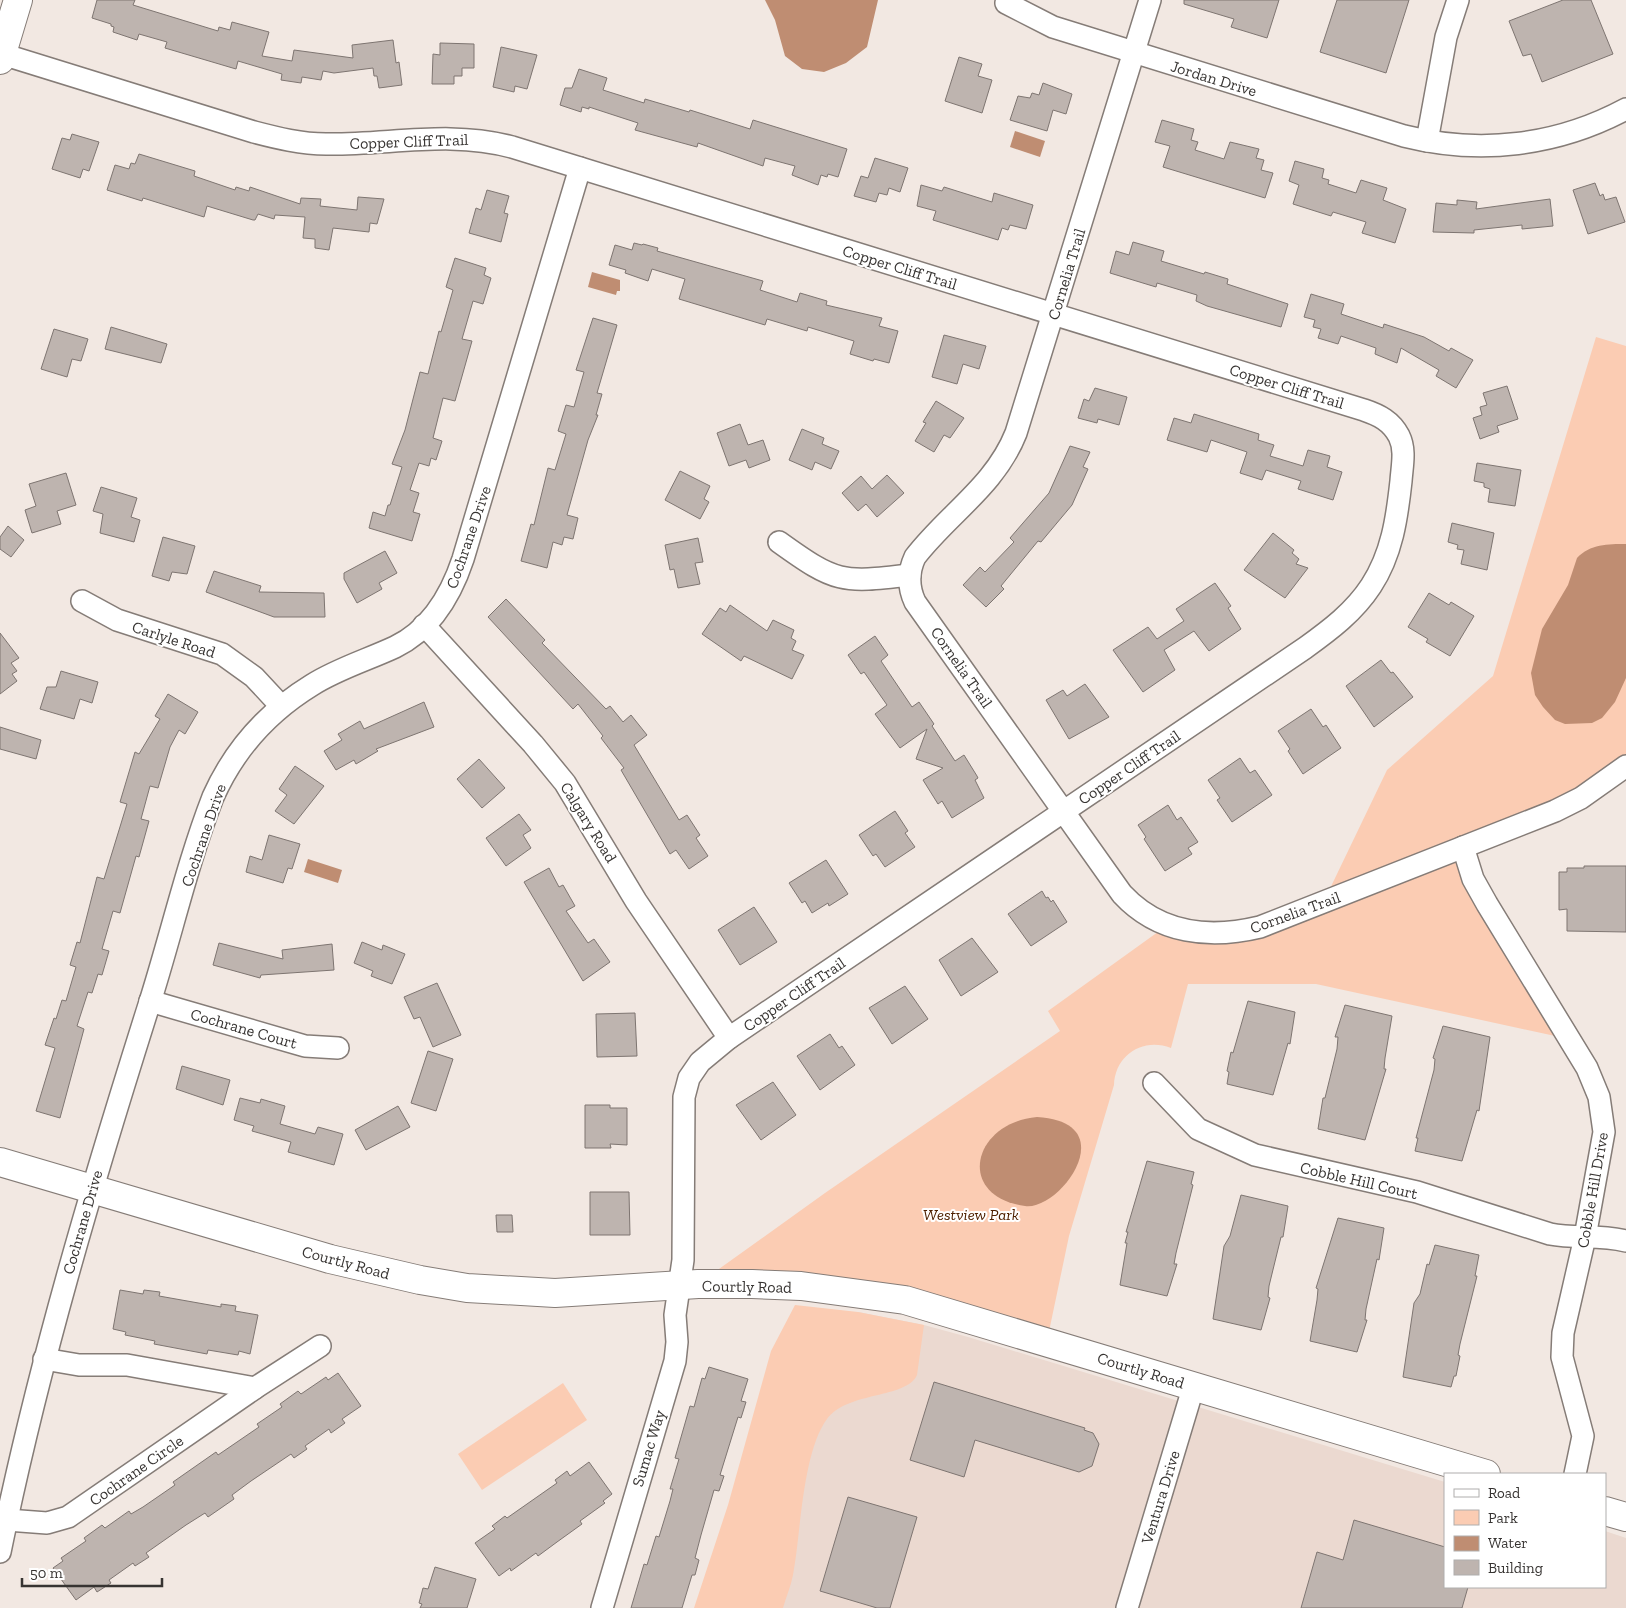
<svg xmlns="http://www.w3.org/2000/svg" width="1626" height="1608" viewBox="0 0 1626 1608" font-family="'Zilla Slab',serif">
<rect width="100%" height="100%" fill="#f2e8e2"/>
<polygon fill="#ebd9d0" points="858,1312 924,1325 968,1337 1445,1482 1445,1587 1605,1587 1605,1531 1626,1538 1626,1608 736,1608"/>
<g fill="#fbccb3">
<path d="M1596,337L1626,346V766L1463,847L1569,1039L1316,984H1188L1171,1048C1143,1037 1115,1055 1114,1085L1069,1236L1047,1341L953,1314L698,1284L825,1193L1060,1031L1048,1011L1169,924L1215,935L1324,901L1387,770L1493,676Z"/>
<path d="M795,1305L858,1312L924,1325L917,1375C906,1399 848,1391 827,1419C802,1453 801,1533 793,1575C791,1586 786,1597 783,1608H694L728,1505L771,1351Z"/>
<polygon points="563,1383 587,1420 482,1490 458,1454"/>
</g>
<g fill="#bf8d72">
<polygon points="765,0 878,0 867,47 846,63 824,72 802,69 785,56 775,20"/>
<polygon points="1015,131 1045,141 1040,157 1010,147"/>
<polygon points="592,272 620,280 620,291 617,291 616,295 588,287"/>
<path d="M1626,544V678L1615,702L1602,718L1592,723L1565,724L1555,720L1543,707L1535,695L1531,673L1542,629L1568,585L1577,558C1590,544 1608,544 1626,544Z"/>
<polygon points="308,859 342,870 338,883 304,872"/>
<path d="M1037,1117C1125,1122 1060,1211 1025,1206C955,1196 972,1123 1037,1117Z"/>
</g>
<g fill="#beb4af" stroke="#7e7571">
<polygon points="97,0 135,0 133,5 218,31 219,27 230,30 232,22 269,32 262,56 292,61 294,50 353,58 352,45 393,40 396,63 399,62 402,85 379,88 377,76 374,76 373,68 334,73 323,71 321,80 302,77 301,83 281,80 282,74 238,61 236,69 165,48 167,42 139,34 137,40 113,32 114,27 111,26 111,24 92,18"/>
<polygon points="1184,0 1279,0 1267,38 1231,27 1234,19 1184,4"/>
<polygon points="1337,0 1409,0 1386,73 1320,52"/>
<polygon points="1563,0 1591,0 1613,54 1542,82 1531,54 1523,56 1509,21"/>
<polygon points="440,43 474,44 474,68 462,68 462,76 454,76 454,84 432,84 433,54 440,55"/>
<polygon points="501,47 537,55 527,89 515,86 514,92 493,87"/>
<polygon points="959,57 982,64 978,76 992,80 982,113 945,101"/>
<polygon points="579,69 607,78 603,90 644,103 645,99 689,112 690,110 750,129 753,120 847,149 838,177 828,174 827,177 821,175 818,185 792,175 795,166 765,158 763,166 698,143 697,147 635,130 638,123 589,107 589,109 582,107 581,112 560,105 565,88 572,88"/>
<polygon points="1043,83 1072,94 1066,114 1053,110 1047,131 1010,120 1018,96 1030,98 1032,93 1039,95"/>
<polygon points="1162,120 1194,129 1191,140 1198,142 1195,150 1224,159 1230,142 1259,149 1256,158 1264,160 1261,170 1273,173 1265,198 1163,167 1170,146 1155,142"/>
<polygon points="72,134 99,142 89,171 83,169 80,178 52,169 62,138 70,140"/>
<polygon points="139,154 195,171 194,176 235,190 236,187 249,191 250,187 300,204 301,198 321,199 320,206 357,210 358,197 384,199 377,224 370,223 369,232 333,228 329,250 315,248 315,239 303,238 305,217 275,215 274,219 258,214 255,220 253,220 207,206 204,217 143,198 142,201 107,190 115,165 129,169 131,163 135,164"/>
<polygon points="875,158 908,168 900,192 889,188 887,195 879,193 876,202 854,196 861,176 868,178"/>
<polygon points="1295,161 1324,169 1322,178 1329,180 1328,184 1356,193 1361,180 1387,188 1383,200 1406,209 1395,243 1362,233 1366,222 1333,212 1331,216 1293,204 1299,185 1289,181"/>
<polygon points="1595,183 1600,196 1603,194 1605,200 1616,197 1625,222 1588,234 1573,190"/>
<polygon points="921,185 942,191 944,187 992,202 994,193 1033,205 1026,229 1010,225 1008,230 1002,228 998,240 933,220 936,211 917,206"/>
<polygon points="487,190 509,196 504,213 508,214 501,242 469,233 476,208 481,210"/>
<polygon points="1550,199 1553,226 1522,229 1522,225 1474,230 1474,233 1433,232 1436,203 1457,205 1457,200 1477,202 1476,209"/>
<polygon points="1133,242 1164,251 1161,261 1204,274 1205,272 1228,279 1227,284 1288,304 1281,327 1207,306 1196,301 1197,295 1157,283 1156,287 1110,273 1116,251 1129,255"/>
<polygon points="634,243 642,245 643,244 658,248 657,251 763,281 760,290 797,302 800,293 827,301 826,305 882,318 879,326 898,331 889,363 874,359 873,361 850,354 854,341 808,327 807,331 767,319 765,325 679,299 685,279 652,269 648,281 625,273 626,270 609,265 615,245 632,250"/>
<polygon points="455,258 486,268 484,275 491,278 483,304 473,301 462,339 472,341 455,401 443,398 433,438 442,441 436,460 431,458 429,466 419,463 410,490 419,493 413,512 420,514 412,541 369,528 373,512 385,516 388,505 390,505 402,467 392,464 405,430 420,372 428,374 439,331 441,332 453,290 446,287"/>
<polygon points="1311,294 1344,304 1341,314 1383,328 1384,324 1424,337 1449,351 1451,348 1473,360 1456,388 1436,376 1439,370 1401,348 1397,363 1375,354 1376,348 1341,336 1338,344 1318,338 1321,329 1313,327 1315,320 1304,317"/>
<polygon points="593,318 617,325 597,393 602,394 596,415 598,415 588,440 567,515 578,518 573,539 564,537 562,545 553,542 547,568 521,561 531,524 534,525 548,468 555,470 566,434 558,431 566,405 574,407 584,372 576,370"/>
<polygon points="111,327 167,344 161,363 105,349"/>
<polygon points="54,329 88,339 81,361 72,359 67,377 41,369"/>
<polygon points="944,335 986,346 979,369 963,364 957,384 932,377"/>
<polygon points="1507,386 1518,419 1497,426 1499,432 1480,439 1473,418 1482,415 1480,407 1487,405 1483,393"/>
<polygon points="1095,388 1127,397 1119,425 1098,419 1097,423 1078,418 1084,399 1089,401"/>
<polygon points="936,401 964,418 950,438 944,435 934,452 915,441 926,423 923,422"/>
<polygon points="1194,414 1259,434 1258,440 1274,445 1270,456 1303,466 1308,450 1330,456 1327,467 1342,472 1333,500 1298,489 1301,481 1266,470 1262,480 1240,473 1247,452 1211,440 1207,452 1167,440 1174,418 1191,423"/>
<polygon points="740,424 748,445 763,440 770,460 749,468 746,460 729,466 717,433"/>
<polygon points="802,429 824,438 822,444 839,451 831,469 815,462 812,470 789,460"/>
<polygon points="1070,446 1090,452 1083,467 1088,469 1072,505 1041,542 1038,541 1001,586 1004,589 986,607 963,585 980,567 985,572 1014,542 1010,538 1049,493"/>
<polygon points="1477,463 1521,470 1515,506 1488,502 1490,489 1484,487 1484,483 1474,481"/>
<polygon points="680,471 710,486 704,499 709,502 700,519 665,500"/>
<polygon points="66,473 76,505 57,511 61,524 32,533 25,510 36,506 29,484"/>
<polygon points="887,475 904,493 877,517 866,504 858,511 842,493 861,476 872,489"/>
<polygon points="101,487 137,498 131,517 140,520 134,542 100,533 103,514 93,511"/>
<polygon points="1452,523 1494,533 1487,570 1461,564 1464,550 1457,549 1458,545 1448,542"/>
<polygon points="8,526 24,540 11,557 0,549 0,537"/>
<polygon points="1273,533 1294,550 1292,553 1299,559 1296,564 1308,568 1285,598 1244,570"/>
<polygon points="163,537 195,546 187,574 172,572 169,581 152,576"/>
<polygon points="698,538 703,562 695,563 700,584 678,588 674,569 670,570 665,545"/>
<polygon points="385,551 397,573 379,583 382,589 357,603 344,579 344,573"/>
<polygon points="214,571 261,586 259,592 324,593 325,617 274,617 206,592"/>
<polygon points="1215,583 1231,606 1228,608 1241,629 1209,651 1194,631 1164,650 1175,670 1143,692 1113,650 1148,627 1157,639 1184,621 1176,609"/>
<polygon points="1429,593 1449,605 1451,602 1474,616 1450,656 1426,642 1428,639 1408,627"/>
<polygon points="506,599 545,640 542,643 606,709 610,706 623,722 631,715 647,735 634,745 679,820 687,815 700,835 696,838 708,856 689,869 676,850 670,854 621,770 624,768 601,738 603,736 578,704 573,709 488,617"/>
<polygon points="730,605 767,631 773,620 794,630 791,638 796,641 792,650 804,655 792,679 744,656 741,661 702,634 720,608 726,612"/>
<polygon points="0,633 19,658 11,663 17,671 12,674 17,681 0,694"/>
<polygon points="875,636 888,655 881,661 912,707 919,702 934,724 932,726 955,761 964,755 977,776 978,778 975,780 984,798 952,818 942,801 938,804 923,780 943,768 916,759 927,729 900,748 875,714 887,705 864,672 861,674 848,655"/>
<polygon points="1381,660 1391,673 1393,672 1413,697 1374,727 1346,686"/>
<polygon points="61,671 98,682 92,703 80,699 74,719 40,709 47,687 56,687"/>
<polygon points="1085,684 1109,717 1069,739 1046,700 1063,690 1067,696"/>
<polygon points="168,694 198,712 185,734 179,730 170,747 158,788 150,786 141,819 149,821 139,857 136,856 120,913 113,911 102,949 109,951 102,975 98,974 92,993 88,992 77,1026 84,1029 60,1118 36,1111 55,1048 45,1045 54,1018 56,1019 62,1000 66,1001 76,967 70,965 77,942 80,943 97,877 104,879 127,804 120,802 135,752 139,754 160,719 155,716"/>
<polygon points="424,702 434,727 376,749 378,751 356,764 354,760 336,770 324,751 342,740 338,734 360,721 364,729"/>
<polygon points="1311,709 1323,727 1326,725 1341,748 1303,774 1288,751 1290,749 1278,731"/>
<polygon points="0,727 41,740 36,759 0,749"/>
<polygon points="1240,758 1250,773 1255,770 1272,795 1232,822 1217,800 1220,798 1208,780"/>
<polygon points="479,759 505,788 482,808 457,779"/>
<polygon points="295,766 324,786 294,824 275,811 287,795 279,789"/>
<polygon points="1168,805 1177,820 1181,817 1198,842 1188,848 1192,854 1165,871 1144,839 1146,837 1138,825"/>
<polygon points="895,811 908,831 905,833 915,847 885,867 876,854 873,856 859,835"/>
<polygon points="519,814 531,830 523,835 531,848 506,866 486,838"/>
<polygon points="269,835 300,844 292,869 288,868 283,883 246,872 250,856 262,860"/>
<polygon points="826,860 848,894 829,906 828,903 812,913 805,901 802,903 789,883"/>
<polygon points="1584,866 1626,866 1626,932 1567,931 1567,909 1559,910 1559,872 1567,872 1567,868 1584,868"/>
<polygon points="549,868 559,887 563,885 575,906 566,911 588,943 594,939 610,962 583,981 524,882"/>
<polygon points="1042,891 1046,898 1048,897 1051,902 1053,900 1067,922 1031,946 1008,914"/>
<polygon points="754,907 777,942 740,965 718,930"/>
<polygon points="972,938 998,972 961,996 939,960"/>
<polygon points="362,942 382,950 383,945 405,954 392,984 371,976 373,971 354,963"/>
<polygon points="219,943 283,959 282,950 332,944 334,970 261,975 260,978 213,965"/>
<polygon points="437,983 461,1035 433,1047 420,1017 414,1019 404,997"/>
<polygon points="905,986 928,1019 892,1044 869,1008"/>
<polygon points="1248,1001 1295,1012 1290,1044 1288,1043 1273,1095 1227,1084 1229,1072 1227,1071 1231,1052 1233,1053"/>
<polygon points="1345,1005 1392,1016 1385,1058 1384,1069 1386,1069 1365,1140 1318,1129 1323,1098 1325,1098 1337,1049 1338,1037 1335,1037"/>
<polygon points="635,1013 637,1056 597,1057 596,1014"/>
<polygon points="1443,1026 1490,1037 1479,1111 1477,1110 1474,1120 1462,1161 1415,1151 1418,1138 1416,1138 1434,1070 1435,1059 1433,1058"/>
<polygon points="830,1034 839,1048 842,1046 855,1065 820,1090 797,1056"/>
<polygon points="428,1051 453,1059 436,1111 411,1103"/>
<polygon points="182,1066 230,1080 223,1105 176,1089"/>
<polygon points="773,1082 796,1115 761,1140 736,1105"/>
<polygon points="240,1098 260,1103 261,1099 285,1106 280,1124 315,1134 318,1127 343,1134 334,1165 288,1152 291,1142 252,1131 254,1126 234,1120"/>
<polygon points="585,1105 610,1105 610,1108 627,1108 627,1145 610,1144 611,1148 585,1148"/>
<polygon points="398,1106 410,1127 366,1150 355,1130"/>
<polygon points="1147,1161 1194,1172 1191,1184 1193,1185 1176,1253 1174,1264 1177,1264 1167,1296 1120,1285 1127,1243 1125,1243 1128,1232 1126,1232"/>
<polygon points="590,1192 629,1192 630,1235 590,1235"/>
<polygon points="1241,1195 1288,1206 1283,1237 1281,1237 1269,1286 1268,1297 1270,1298 1261,1330 1213,1319 1224,1246 1230,1236"/>
<polygon points="496,1215 512,1215 513,1232 497,1232"/>
<polygon points="1338,1218 1384,1228 1379,1260 1377,1259 1366,1309 1365,1320 1367,1320 1357,1352 1310,1341 1317,1300 1318,1289 1316,1288"/>
<polygon points="1435,1245 1479,1255 1475,1276 1477,1276 1460,1344 1458,1355 1460,1356 1456,1376 1454,1376 1451,1387 1403,1377 1414,1303 1420,1294 1427,1264 1429,1265"/>
<polygon points="120,1290 143,1294 144,1290 160,1292 159,1296 221,1307 221,1304 236,1306 235,1311 258,1315 250,1354 239,1351 238,1355 208,1350 207,1354 154,1344 155,1341 125,1335 126,1332 113,1329"/>
<polygon points="709,1367 748,1379 741,1401 746,1402 741,1418 738,1417 720,1475 724,1476 719,1491 714,1490 701,1535 695,1558 699,1560 695,1575 692,1575 682,1608 631,1608 644,1564 647,1565 656,1536 659,1537 670,1501 673,1489 670,1489 679,1459 675,1458 690,1406 694,1407 702,1378 705,1379"/>
<polygon points="338,1373 361,1406 342,1419 345,1423 331,1433 329,1429 305,1446 307,1449 294,1458 291,1454 251,1481 232,1495 234,1499 208,1517 205,1513 186,1525 146,1553 149,1557 135,1566 133,1563 109,1580 111,1583 97,1592 94,1587 76,1600 53,1568 63,1561 61,1558 86,1541 84,1538 102,1525 105,1528 129,1511 131,1514 143,1507 175,1485 173,1482 216,1452 218,1455 259,1427 257,1424 282,1407 280,1404 298,1391 301,1394 326,1377 328,1380"/>
<polygon points="934,1382 1085,1428 1084,1430 1093,1433 1099,1444 1092,1466 1079,1472 975,1440 964,1477 910,1460"/>
<polygon points="589,1462 612,1494 603,1501 605,1503 580,1521 582,1524 557,1542 538,1556 536,1553 511,1571 510,1568 499,1576 475,1543 495,1529 492,1526 505,1516 507,1518 557,1483 555,1480 567,1471 570,1476"/>
<polygon points="848,1497 917,1517 890,1608 877,1608 820,1591"/>
<polygon points="1354,1520 1445,1547 1445,1587 1468,1587 1462,1608 1301,1608 1317,1552 1343,1560"/>
<polygon points="435,1567 476,1579 467,1608 420,1608 422,1604 419,1603 423,1588 428,1589"/>
</g>
<g fill="none" stroke-linecap="round" stroke-linejoin="round">
<g stroke="#857c77" stroke-width="24">
<g id="minor">
<path d="M1150,0L1016,433C995,486 948,514 915,557C908,572 908,587 915,602L1122,894C1159,934 1210,939 1260,927L1555,811L1581,798L1626,766"/>
<path d="M1006,3L1053,27L1404,136C1480,155 1557,146 1626,109"/>
<path d="M2,54L254,132C277,138 301,144 326,144C389,145 450,130 512,147L1364,410C1379,415 1391,421 1399,436C1406,450 1402,466 1401,481C1397,518 1392,554 1371,586C1354,612 1330,630 1305,648L729,1038L700,1062L689,1078L684,1097L683,1260L675,1315L677,1342L675,1361L602,1608"/>
<polyline points="1427,141 1446,37 1458,0"/>
<path d="M779,542C836,583 841,583 910,575"/>
<polyline points="82,601 117,620 222,654 254,677 281,706"/>
<polyline points="424,625 533,744 565,783 636,901 729,1038"/>
<polyline points="1463,847 1473,879 1487,904 1587,1068 1599,1097 1604,1132 1585,1237 1563,1333 1562,1357 1583,1436 1575,1474"/>
<polyline points="150,1001 305,1046 338,1048"/>
<path d="M1154,1083L1198,1129L1255,1155L1417,1192L1550,1234C1575,1239 1600,1234 1626,1241"/>
<polyline points="44,1359 79,1365 127,1365 255,1388"/>
<polyline points="7,1520 47,1523 68,1517 255,1388 320,1346"/>
<path d="M0,1552C38,1366 92,1185 149,1005C171,936 187,864 213,797C234,750 268,712 312,685C337,669 367,660 395,647C430,630 451,595 463,559L580,168"/>
<polyline points="1127,1608 1194,1385"/>
</g>
</g>
<g stroke="#857c77" stroke-width="30">
<g id="tertiary">
<polyline points="0,60 18,0"/>
<polyline points="0,1162 330,1259 420,1280 467,1288 555,1293 698,1284 752,1284 801,1286 905,1300 1486,1474"/>
<polyline points="1605,1511 1626,1517"/>
</g>
</g>
<use href="#minor" stroke="#fff" stroke-width="21"/>
<use href="#tertiary" stroke="#fff" stroke-width="28"/>
</g>
<g text-anchor="middle" stroke-width="4" stroke-linejoin="round" paint-order="stroke">
<g font-size="16" fill="#373432" stroke="#fff">
<text transform="translate(1214 78) rotate(17)" y="6">Jordan Drive</text>
<text transform="translate(409 141) rotate(-2)" y="6">Copper Cliff Trail</text>
<text transform="translate(900 267) rotate(17)" y="6">Copper Cliff Trail</text>
<text transform="translate(1066 274) rotate(-73)" y="6">Cornelia Trail</text>
<text transform="translate(1287 386) rotate(17)" y="6">Copper Cliff Trail</text>
<text transform="translate(468 537) rotate(-71)" y="6">Cochrane Drive</text>
<text transform="translate(174 639) rotate(18)" y="6">Carlyle Road</text>
<text transform="translate(962 667) rotate(55)" y="6">Cornelia Trail</text>
<text transform="translate(1129 767) rotate(-34)" y="6">Copper Cliff Trail</text>
<text transform="translate(589 822) rotate(58)" y="6">Calgary Road</text>
<text transform="translate(203 835) rotate(-71)" y="6">Cochrane Drive</text>
<text transform="translate(1295 912) rotate(-20)" y="6">Cornelia Trail</text>
<text transform="translate(794 994) rotate(-34)" y="6">Copper Cliff Trail</text>
<text transform="translate(244 1028) rotate(16)" y="6">Cochrane Court</text>
<text transform="translate(1359 1180) rotate(13)" y="6">Cobble Hill Court</text>
<text transform="translate(1592 1190) rotate(-80)" y="6">Cobble Hill Drive</text>
<text transform="translate(82 1222) rotate(-74)" y="6">Cochrane Drive</text>
<text transform="translate(346 1262) rotate(15)" y="6">Courtly Road</text>
<text transform="translate(747 1286) rotate(1)" y="6">Courtly Road</text>
<text transform="translate(1141 1370) rotate(17)" y="6">Courtly Road</text>
<text transform="translate(648 1448) rotate(-73)" y="6">Sumac Way</text>
<text transform="translate(136 1470) rotate(-35)" y="6">Cochrane Circle</text>
<text transform="translate(1160 1497) rotate(-73)" y="6">Ventura Drive</text>
</g>
<g font-size="16" font-style="italic" fill="#4e2000" stroke="#fff">
<text x="971" y="1220">Westview Park</text>
</g>
</g>
<rect x="1444" y="1473" width="162" height="115" fill="#ffffff" stroke="#afaead"/>
<rect x="1454" y="1489" width="25" height="8" fill="#ffffff" stroke="#afaead"/>
<text x="1488" y="1498" font-size="15" fill="#373432">Road</text>
<rect x="1454" y="1510" width="25" height="15" fill="#fbccb3" stroke="#afaead"/>
<text x="1488" y="1523" font-size="15" fill="#373432">Park</text>
<rect x="1454" y="1536" width="25" height="15" fill="#bf8d72" stroke="#afaead"/>
<text x="1488" y="1548" font-size="15" fill="#373432">Water</text>
<rect x="1454" y="1560" width="25" height="15" fill="#beb4af" stroke="#afaead"/>
<text x="1488" y="1573" font-size="15" fill="#373432">Building</text>
<path d="M22 1578v8h140v-8" fill="none" stroke="#373432" stroke-width="2.5"/>
<text x="30" y="1578" font-size="15" fill="#373432" stroke="#ffffff" stroke-width="4" paint-order="stroke">50 m</text>
</svg>
